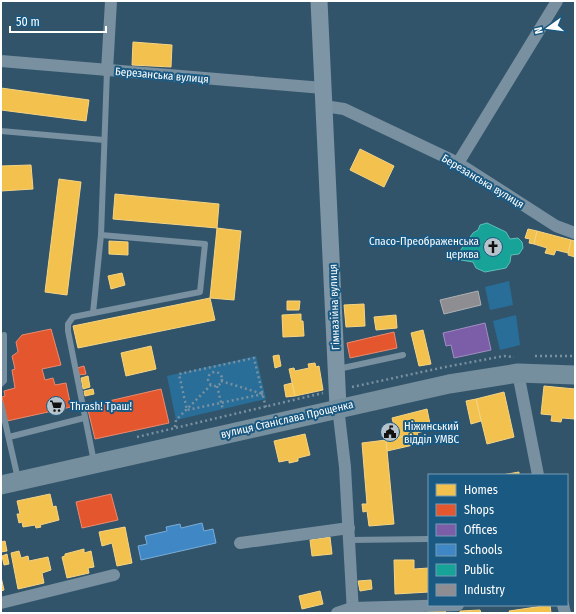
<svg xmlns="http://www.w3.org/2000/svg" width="576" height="614" viewBox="0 0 576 614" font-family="'Fira Sans Condensed',sans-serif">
<rect width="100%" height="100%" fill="#32546a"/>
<g fill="#296e98">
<polygon points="509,281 513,305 490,310 485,287"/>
<polygon points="516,315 520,345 500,350 493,321"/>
<polygon points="256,356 266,399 176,420 167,376"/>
</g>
<g fill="#f2c14e" stroke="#f6d483">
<polygon points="133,42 172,45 171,67 132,65"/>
<polygon points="1,88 89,100 86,121 1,110"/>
<polygon points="360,149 394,166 384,187 350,170"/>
<polygon points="31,165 33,189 1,191 1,166"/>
<polygon points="59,179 81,182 67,295 45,292"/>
<polygon points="115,194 219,204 217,228 113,219"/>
<polygon points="217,228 241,231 234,300 210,298"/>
<polygon points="528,229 537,231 534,244 529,243 530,239 525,238"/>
<polygon points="537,231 571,240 568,253 556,250 554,255 545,253 547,248 534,244"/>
<polygon points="571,240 575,241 575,257 568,255"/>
<polygon points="109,241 128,242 128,255 109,254"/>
<polygon points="122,273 125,285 111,289 108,276"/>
<polygon points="210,298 215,320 78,348 73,326"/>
<polygon points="287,301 300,301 299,310 287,310"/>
<polygon points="364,304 365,326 346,327 344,305"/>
<polygon points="301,314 301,321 303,321 304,336 283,337 282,315"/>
<polygon points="396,315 397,328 376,330 374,317"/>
<polygon points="423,330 431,364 419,366 411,333"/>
<polygon points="151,346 156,369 126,376 121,353"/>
<polygon points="279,355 281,366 275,368 273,356"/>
<polygon points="315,363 316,367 319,366 323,390 295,396 289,369 294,368 295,371 309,368 308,364"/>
<polygon points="88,376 90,387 83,389 81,378"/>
<polygon points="292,383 295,396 286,397 284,385"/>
<polygon points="544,386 575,389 575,419 562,418 561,422 551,421 552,415 541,414"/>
<polygon points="93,389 94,394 85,396 84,391"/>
<polygon points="504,392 514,437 487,444 476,399"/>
<polygon points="476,399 481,421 471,424 466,401"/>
<polygon points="427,409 431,429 417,433 420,443 409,446 407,436 397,438 392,418"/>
<polygon points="305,434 310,455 298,458 298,461 289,463 289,460 279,462 274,441"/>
<polygon points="407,436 409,446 387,451 386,440"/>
<polygon points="386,440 394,524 369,526 367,511 363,512 362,504 367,504 362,443"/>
<polygon points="519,472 519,475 502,475"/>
<polygon points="50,494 53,507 56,506 59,520 40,525 41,527 36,528 35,525 23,527 22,522 19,523 17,514 20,514 17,501"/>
<polygon points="125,527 132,563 117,566 112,543 102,546 99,532"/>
<polygon points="330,537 332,554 312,556 310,540"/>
<polygon points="5,541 7,551 1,552 1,542"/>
<polygon points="84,549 84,553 91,551 94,567 88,568 89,573 67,578 62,557 65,556 65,554"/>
<polygon points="19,551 21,558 28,556 29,561 48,557 51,570 42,573 44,583 18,589 11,553"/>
<polygon points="7,554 9,564 4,565 2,556"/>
<polygon points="394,560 414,560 414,569 429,568 429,592 395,594"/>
<polygon points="1,577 4,590 1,591"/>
<polygon points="371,580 372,589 360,591 358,581"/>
<polygon points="320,591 323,604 302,609 299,596"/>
<polygon points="550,605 551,613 510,613 509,611"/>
<polygon points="445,610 446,613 427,613 427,612"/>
<polygon points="480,610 481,613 460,613 460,611"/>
</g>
<g fill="#e4572e" stroke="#ec896d">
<polygon points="51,329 61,365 42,369 45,380 53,378 55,385 66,383 71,407 7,421 2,397 5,396 4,391 15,388 12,370 15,369 12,356 18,352 16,342 22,335"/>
<polygon points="394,332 397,348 350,358 347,343"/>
<polygon points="84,366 86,374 79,375 77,368"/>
<polygon points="161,389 169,423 95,439 87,406"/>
<polygon points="111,494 118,520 82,528 76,502"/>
</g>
<polygon fill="#7b5ea7" stroke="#a38ec1" points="485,323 491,350 454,358 451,345 446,346 443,333"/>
<polygon fill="#3f88c5" stroke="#79acd6" points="202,523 204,531 213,529 216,543 141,560 138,546 147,544 145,536 167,531 166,527 180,524 181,528"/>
<polygon fill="#17a398" stroke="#5dbfb7" points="487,223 506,232 510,239 518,238 522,242 523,248 519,254 511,255 510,262 506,268 485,272 476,268 473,262 461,260 460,251 473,233 478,230 480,225"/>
<polygon fill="#8d8d92" stroke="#afafb3" points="478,291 481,305 444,314 440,300"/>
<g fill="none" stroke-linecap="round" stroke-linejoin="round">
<g stroke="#7890a0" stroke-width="2.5" stroke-dasharray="2 3" stroke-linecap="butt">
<polyline points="535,356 575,356"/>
<circle cx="215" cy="379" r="7"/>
<polyline points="221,381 263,394"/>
<polyline points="217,386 223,410"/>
<polyline points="352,387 445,367 504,356 514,357"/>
<polyline points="263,394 187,410 179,374 254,358 264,400 266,407"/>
<polyline points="175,427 176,420 211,385"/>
<polyline points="137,437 323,393"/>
</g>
<g stroke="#7890a0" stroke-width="6">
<polyline points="1,131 104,140"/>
<polyline points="93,313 101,235 107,71"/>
<polyline points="338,369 403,355"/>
<polyline points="1,384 4,381 4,335"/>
<polyline points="1,404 18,479"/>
<polyline points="9,437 84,418"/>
<polyline points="94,462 68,331 68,324 73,317 200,292 205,244 101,235"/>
<polyline points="349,540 429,539"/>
</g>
<g stroke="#7890a0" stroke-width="12">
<polyline points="1,61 323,88"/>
<polyline points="107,71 111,1"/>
<polyline points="324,106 344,109 458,163 556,226 575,233"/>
<polyline points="458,163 557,1"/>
<polyline points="518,373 538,475"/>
<polyline points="338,407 345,467 353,613"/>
<polyline points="240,543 349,528"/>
<polyline points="1,603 114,575"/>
<polyline points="563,605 565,613"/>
<polyline points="337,613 352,608 458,605"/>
</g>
<polyline stroke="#7e95a6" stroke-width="17" points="319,1 338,407"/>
<polyline stroke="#768f9e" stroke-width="19" points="1,485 449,384 518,373 575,375"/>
</g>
<defs>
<g id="church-disc" transform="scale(1)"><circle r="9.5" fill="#b7c3cb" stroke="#1a5982"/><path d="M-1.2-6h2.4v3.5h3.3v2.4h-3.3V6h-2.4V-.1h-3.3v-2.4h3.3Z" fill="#111"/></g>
<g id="supermarket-disc" transform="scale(1)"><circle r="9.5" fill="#b7c3cb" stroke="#1a5982"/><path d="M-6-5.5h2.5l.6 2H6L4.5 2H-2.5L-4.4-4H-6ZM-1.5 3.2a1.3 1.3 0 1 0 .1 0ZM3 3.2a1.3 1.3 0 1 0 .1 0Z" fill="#111"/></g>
<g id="civic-disc" transform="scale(1)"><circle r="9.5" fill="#b7c3cb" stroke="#1a5982"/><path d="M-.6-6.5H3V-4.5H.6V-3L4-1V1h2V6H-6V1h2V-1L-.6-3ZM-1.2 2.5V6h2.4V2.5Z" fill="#111"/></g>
</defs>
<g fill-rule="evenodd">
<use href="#church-disc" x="493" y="247"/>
<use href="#supermarket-disc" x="56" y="406"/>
<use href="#civic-disc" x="390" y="432"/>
</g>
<g text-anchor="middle" stroke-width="4" stroke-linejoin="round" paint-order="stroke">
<g font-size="11" fill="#fff" stroke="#1a5982">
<text transform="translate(162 75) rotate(5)" y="4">Березанська вулиця</text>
<text transform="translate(483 181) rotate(31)" y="4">Березанська вулиця</text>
<text transform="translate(334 307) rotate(-92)" y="4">Гімназійна вулиця</text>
<text transform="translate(287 419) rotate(-13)" y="4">вулиця Станіслава Прощенка</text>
</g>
<g font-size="11" fill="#fff" stroke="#1a5982" text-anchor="start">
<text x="479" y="245" text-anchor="end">Спасо-Преображенська<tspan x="479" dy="13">церква</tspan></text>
<text x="70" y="410">Thrash! Траш!</text>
<text x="404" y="430">Ніжинський<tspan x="404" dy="13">відділ УМВС</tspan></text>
</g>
</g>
<rect width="576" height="614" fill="none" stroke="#ffffff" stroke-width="4"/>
<rect x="428" y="474" width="140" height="132" fill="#1a5982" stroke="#769bb4"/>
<rect x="436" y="484" width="20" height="12" fill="#f2c14e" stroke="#769bb4"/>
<text x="464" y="494" font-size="12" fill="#ffffff">Homes</text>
<rect x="436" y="504" width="20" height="12" fill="#e4572e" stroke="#769bb4"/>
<text x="464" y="514" font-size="12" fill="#ffffff">Shops</text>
<rect x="436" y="524" width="20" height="12" fill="#7b5ea7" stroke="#769bb4"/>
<text x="464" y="534" font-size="12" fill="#ffffff">Offices</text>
<rect x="436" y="544" width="20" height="12" fill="#3f88c5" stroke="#769bb4"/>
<text x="464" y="554" font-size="12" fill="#ffffff">Schools</text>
<rect x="436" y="564" width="20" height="12" fill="#17a398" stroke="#769bb4"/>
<text x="464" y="574" font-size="12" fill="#ffffff">Public</text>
<rect x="436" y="584" width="20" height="12" fill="#8d8d92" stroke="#769bb4"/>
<text x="464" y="594" font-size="12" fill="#ffffff">Industry</text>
<g transform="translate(548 28) rotate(256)" stroke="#1a5982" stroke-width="3" paint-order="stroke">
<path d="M0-3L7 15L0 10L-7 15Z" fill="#ffffff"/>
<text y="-6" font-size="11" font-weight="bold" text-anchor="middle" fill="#ffffff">N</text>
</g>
<path d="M10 26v6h96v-6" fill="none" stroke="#ffffff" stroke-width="2"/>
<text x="16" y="26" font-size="12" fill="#ffffff" stroke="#1a5982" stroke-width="3" paint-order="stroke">50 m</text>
</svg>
